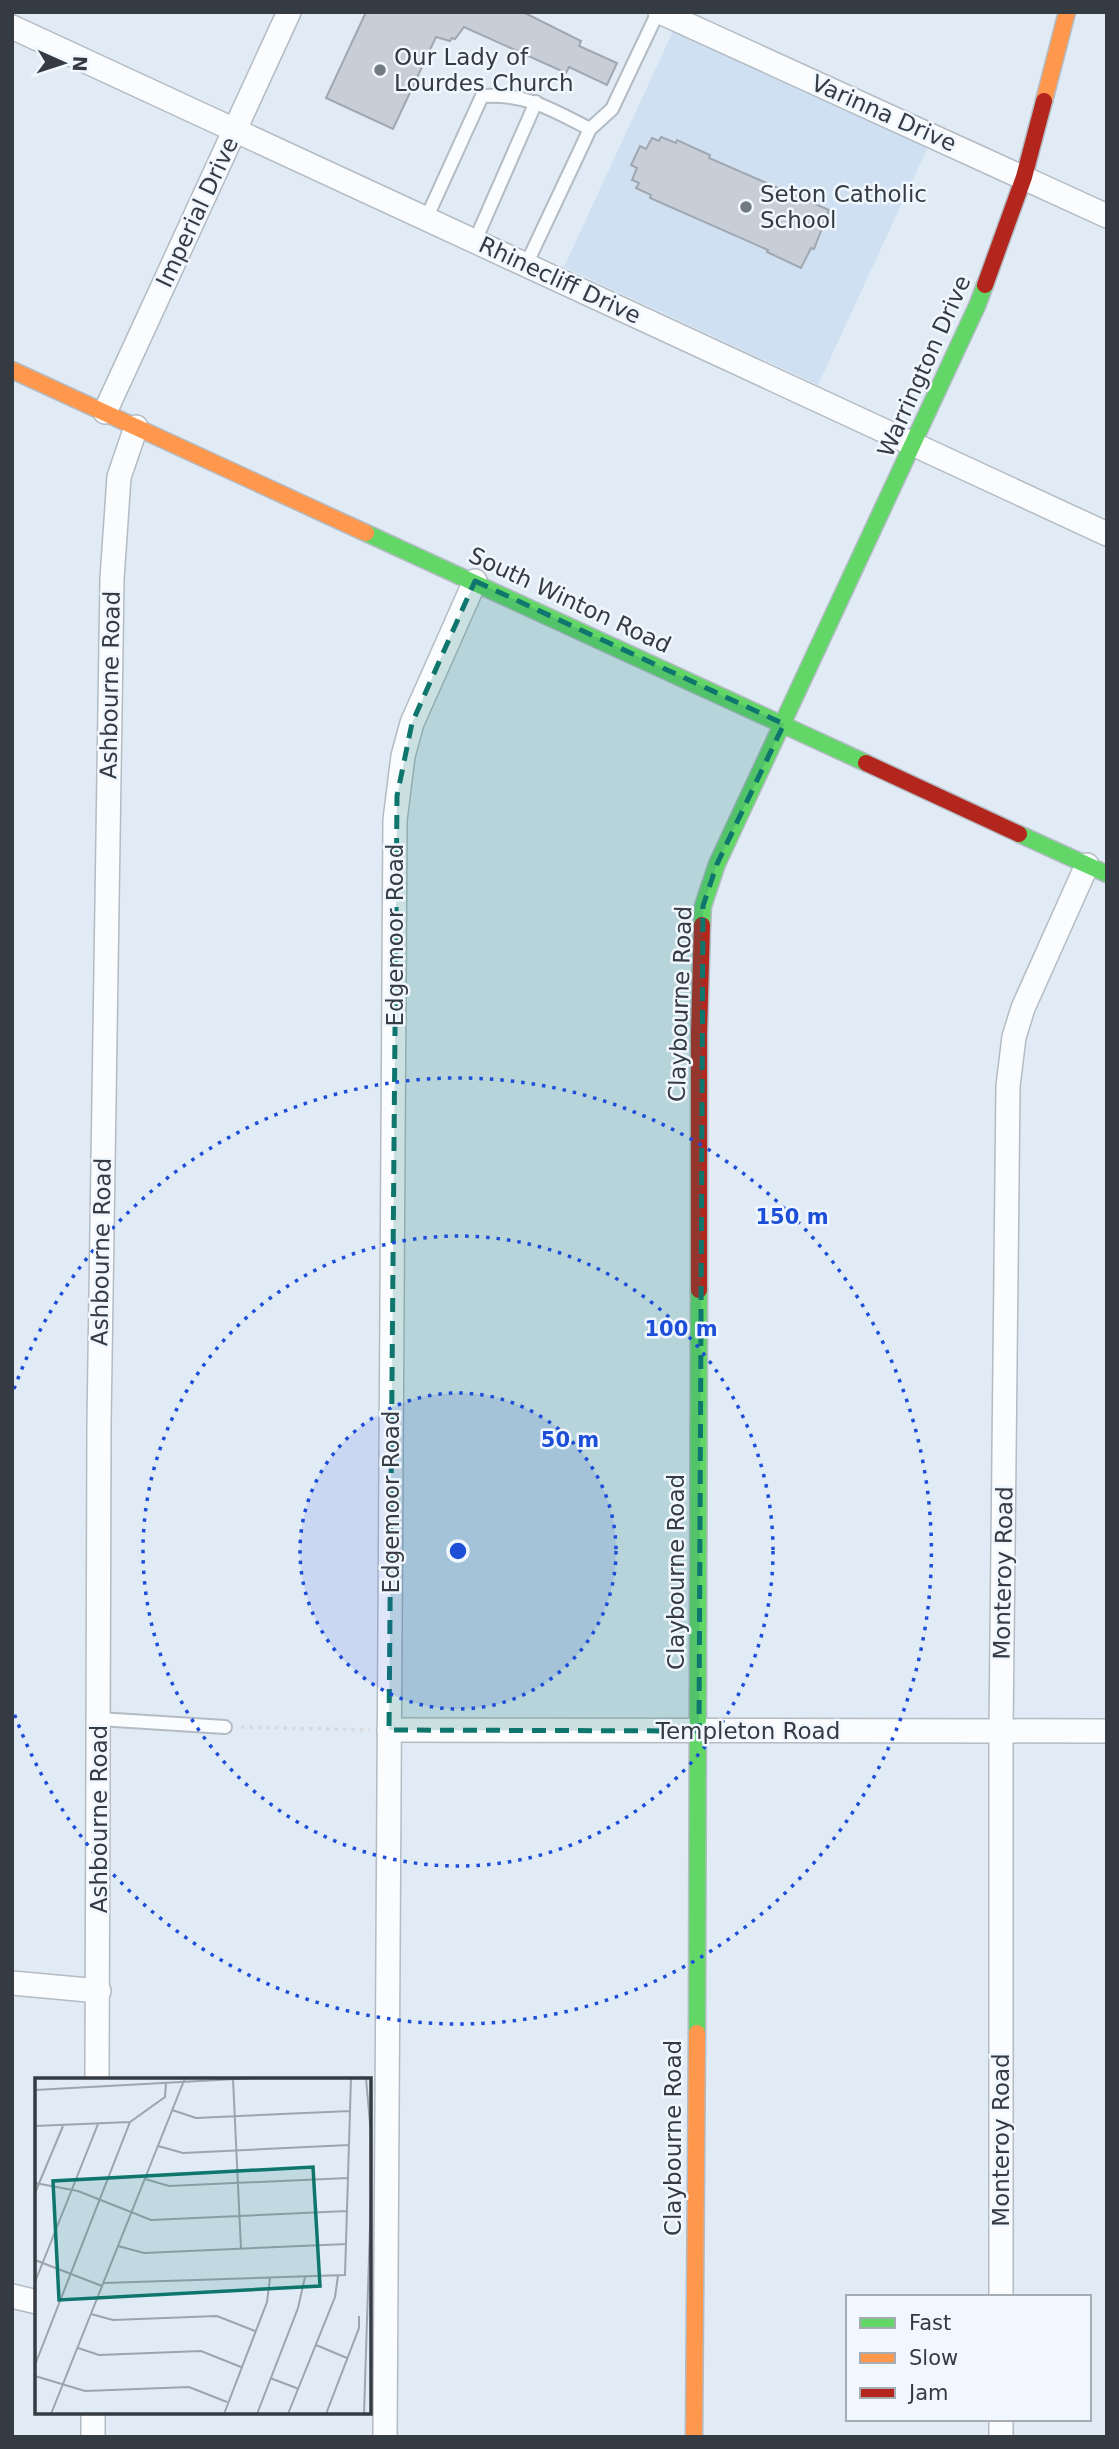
<svg xmlns="http://www.w3.org/2000/svg" width="1119" height="2449" viewBox="0 0 1119 2449" font-family="'DejaVu Sans',sans-serif">
<rect width="100%" height="100%" fill="#e1ebf6"/>
<polygon fill="#cfe0f2" points="674,29 928,147 818,385 564,267"/>
<g fill="#c7ced7" stroke="#a0a7b0" stroke-width="2">
<polygon points="366,12 523,12 581,41 579,46 617,63 607,85 569,67 566,73 464,27 455,39 452,38 450,41 436,37 393,129 326,98"/>
<polygon points="661,137 676,143 677,140 710,155 709,158 829,210 814,249 811,248 801,268 767,252 768,250 650,198 651,195 636,188 639,183 632,180 637,168 631,165 640,146 646,149 652,138 659,141"/>
</g>
<g fill="none" stroke-linecap="round" stroke-linejoin="round">
<g stroke="#b3bbc3" stroke-width="16">
<g id="lane">
<path d="M426,219L482,96C527,93 552,110 590,129"/>
<polyline points="475,241 536,102"/>
<polyline points="526,265 590,129 612,109 658,12"/>
<polyline points="99,1719 225,1727"/>
</g>
</g>
<g stroke="#b3bbc3" stroke-width="26">
<g id="street">
<polyline points="660,12 1107,216"/>
<polyline points="12,27 1107,534"/>
<polyline points="105,412 289,12"/>
<polyline points="389,1730 1107,1731"/>
<polyline points="12,1983 99,1991"/>
<polyline points="97,2080 99,1424 112,579 119,477 136,427"/>
<polyline points="12,2296 37,2302"/>
<polyline points="1001,2297 1001,1731 1008,1086 1014,1037 1023,1008 1087,865"/>
<polyline points="93,2437 93,2412"/>
<polyline points="385,2437 395,820 403,756 412,723 475,581"/>
<polyline points="1001,2437 1001,2419"/>
</g>
</g>
<g stroke="#b3bbc3" stroke-width="19">
<g id="fast">
<polyline points="366,533 866,763"/>
<polyline points="1019,834 1107,874"/>
<polyline points="702,925 703,906 717,864 977,306 985,285"/>
<polyline points="697,2033 699,1290"/>
</g>
</g>
<g stroke="#b3bbc3" stroke-width="19">
<g id="slow">
<polyline points="1044,101 1067,12"/>
<polyline points="12,370 366,533"/>
<polyline points="694,2437 697,2033"/>
</g>
</g>
<g stroke="#b3bbc3" stroke-width="19">
<g id="jam">
<polyline points="985,285 1024,177 1044,101"/>
<polyline points="866,763 1019,834"/>
<polyline points="699,1290 699,1033 702,925"/>
</g>
</g>
<polyline stroke="#d8dadd" stroke-width="3.5" stroke-dasharray="3.5 5" stroke-linecap="butt" points="241,1727 370,1730"/>
<use href="#lane" stroke="#fafcfe" stroke-width="12"/>
<use href="#street" stroke="#fafcfe" stroke-width="23"/>
<use href="#fast" stroke="#63d668" stroke-width="16"/>
<use href="#slow" stroke="#ff974d" stroke-width="16"/>
<use href="#jam" stroke="#b3261e" stroke-width="16"/>
</g>
<path fill="#0f766e" fill-opacity="0.2" stroke="#0f766e" stroke-width="5" stroke-dasharray="14 9" stroke-linejoin="round" d="M475,581L784,724L717,864L703,906L699,1731L389,1730L397,796L412,723Z"/>
<circle cx="458" cy="1551" r="158" fill="#1d4ed8" fill-opacity=".12"/>
<g fill="none" stroke="#1d4ed8" stroke-width="3.5" stroke-dasharray="3.5 7">
<circle cx="458" cy="1551" r="158"/>
<circle cx="458" cy="1551" r="315"/>
<path d="M14 1389A473 473 0 1 1 14 1713"/>
</g>
<g fill="#717982" stroke="#f0f7ff" stroke-width="2.5">
<circle cx="380" cy="70" r="7"/>
<circle cx="746" cy="207" r="7"/>
</g>
<g text-anchor="middle" stroke-width="5" stroke-linejoin="round" paint-order="stroke">
<g font-size="23" fill="#343b43" stroke="#f0f7ff" text-anchor="start">
<text x="394" y="65">Our Lady of<tspan x="394" dy="26">Lourdes Church</tspan></text>
<text x="760" y="202">Seton Catholic<tspan x="760" dy="26">School</tspan></text>
</g>
<g font-size="23" fill="#343b43" stroke="#f0f7ff">
<text transform="translate(884 113) rotate(24)" y="8">Varinna Drive</text>
<text transform="translate(197 212) rotate(-65)" y="8">Imperial Drive</text>
<text transform="translate(560 280) rotate(25)" y="8">Rhinecliff Drive</text>
<text transform="translate(924 366) rotate(-66)" y="8">Warrington Drive</text>
<text transform="translate(570 600) rotate(25)" y="8">South Winton Road</text>
<text transform="translate(110 685) rotate(-89)" y="8">Ashbourne Road</text>
<text transform="translate(395 935) rotate(-90)" y="8">Edgemoor Road</text>
<text transform="translate(680 1004) rotate(-88)" y="8">Claybourne Road</text>
<text transform="translate(101 1252) rotate(-89)" y="8">Ashbourne Road</text>
<text transform="translate(391 1502) rotate(-90)" y="8">Edgemoor Road</text>
<text transform="translate(676 1572) rotate(-90)" y="8">Claybourne Road</text>
<text transform="translate(1003 1573) rotate(-89)" y="8">Monteroy Road</text>
<text x="748" y="1739">Templeton Road</text>
<text transform="translate(99 1819) rotate(-90)" y="8">Ashbourne Road</text>
<text transform="translate(673 2138) rotate(-90)" y="8">Claybourne Road</text>
<text transform="translate(1001 2140) rotate(-90)" y="8">Monteroy Road</text>
</g>
</g>
<g transform="translate(35 2078)">
<rect width="336" height="336" fill="#e1ebf6"/>
<path fill="none" stroke="#9ca5ae" stroke-width="2" d="M331,0L336,57M198,1L206,171M0,12L219,0M137,32L161,40L315,33M0,48L95,44L130,19L131,4M123,68L148,75L314,67M110,101L134,108L313,100M0,105L43,113L116,142L312,133M0,115L28,48M83,168L109,175L312,166M0,182L67,208M0,204L63,46M69,205L310,197L316,0M56,236L78,242L182,238L220,253M281,267L312,280M43,270L64,277L166,273L206,289M0,287L95,44M0,298L50,313L154,309L192,324M235,300L264,311M16,336L150,0M189,336L232,224L235,200M222,336L263,230L270,199M253,336L300,219L303,198M291,336L324,250V238M329,336L336,118"/>
<path fill="#0f766e" fill-opacity="0.15" stroke="#0f766e" stroke-width="3.5" d="M278,89L285,208L24,222L18,103Z"/>
<rect width="336" height="336" fill="none" stroke="#343b43" stroke-width="3.5"/>
</g>
<circle cx="458" cy="1551" r="10" fill="#1d4ed8" stroke="#f0f7ff" stroke-width="3.5"/>
<g font-size="21" text-anchor="middle" font-weight="bold" fill="#1d4ed8" stroke="#f0f7ff" stroke-width="5" stroke-linejoin="round" paint-order="stroke">
<text x="792" y="1224">150 m</text>
<text x="681" y="1336">100 m</text>
<text x="570" y="1447">50 m</text>
</g>
<rect width="1119" height="2449" fill="none" stroke="#343b43" stroke-width="28"/>
<rect x="846" y="2295" width="245" height="126" fill="#f0f7ff" stroke="#a5acb4" stroke-width="2"/>
<rect x="860" y="2318" width="35" height="10" fill="#63d668" stroke="#a5acb4" stroke-width="2"/>
<text x="909" y="2330" font-size="21" fill="#343b43">Fast</text>
<rect x="860" y="2353" width="35" height="10" fill="#ff974d" stroke="#a5acb4" stroke-width="2"/>
<text x="909" y="2365" font-size="21" fill="#343b43">Slow</text>
<rect x="860" y="2388" width="35" height="10" fill="#b3261e" stroke="#a5acb4" stroke-width="2"/>
<text x="909" y="2400" font-size="21" fill="#343b43">Jam</text>
<g transform="translate(63 63) rotate(93)" stroke="#f0f7ff" stroke-width="5" paint-order="stroke">
<path d="M0-5L12 26L0 18L-12 26Z" fill="#343b43"/>
<text y="-10" font-size="19" font-weight="bold" text-anchor="middle" fill="#343b43">N</text>
</g>
</svg>
